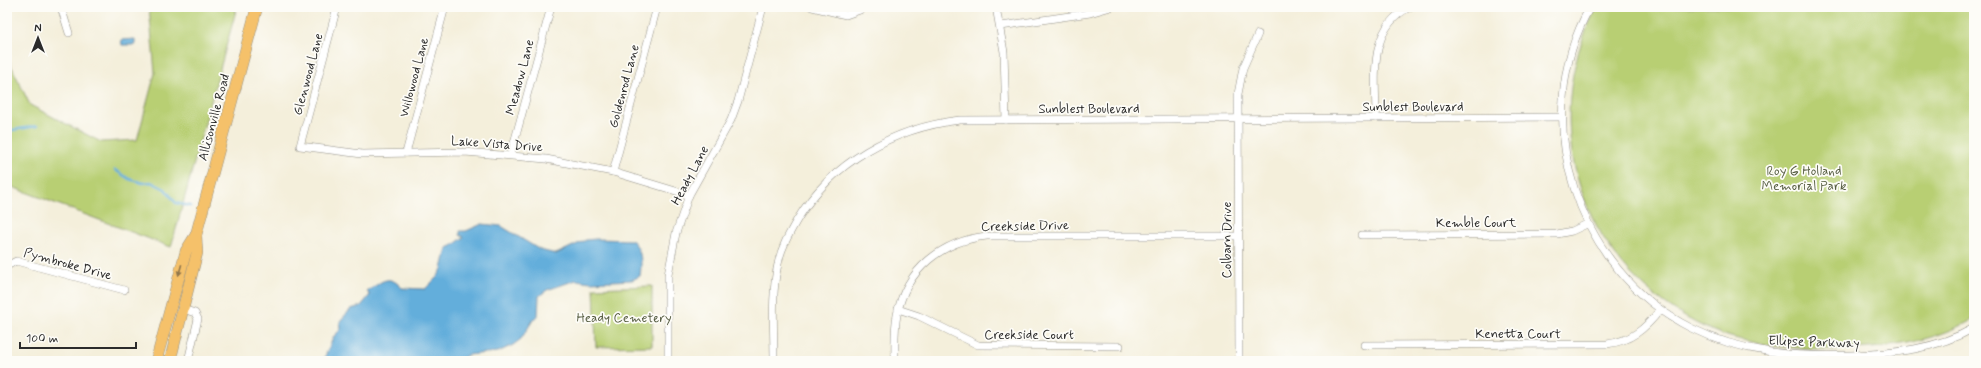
<svg xmlns="http://www.w3.org/2000/svg" width="1981" height="368" viewBox="0 0 1981 368" font-family="Mynerve,sans-serif">
<rect width="100%" height="100%" fill="#fdfcf7"/>
<filter id="ink" filterUnits="userSpaceOnUse"><feTurbulence type="fractalNoise" baseFrequency=".025" numOctaves="2"/><feDisplacementMap in="SourceGraphic" scale="8" xChannelSelector="R" yChannelSelector="G"/><feConvolveMatrix kernelMatrix="1 2 1 2 8 2 1 2 1" color-interpolation-filters="sRGB"/></filter>
<filter id="wash" filterUnits="userSpaceOnUse"><feTurbulence type="fractalNoise" baseFrequency=".012" numOctaves="4" result="noise"/><feDisplacementMap in="SourceGraphic" scale="16" xChannelSelector="R" yChannelSelector="G"/><feGaussianBlur stdDeviation="0.9" result="paint"/><feColorMatrix in="noise" values="0 0 0 0 0 0 0 0 0 0 0 0 0 0 0 0 0 1.4 0 .05"/><feComposite in="paint" operator="in"/></filter>
<g filter="url(#wash)">
<rect width="100%" height="100%" fill="#f4efdb"/>
<g fill="#b8cf73" stroke="#727d4f">
<polygon points="149,7 237,7 171,247 7,185 7,57 30,105 101,142 137,140 155,73"/>
<path d="M1597,7H1974V319C1933,342 1887,349 1840,349C1791,349 1740,346 1696,323C1580,263 1535,122 1597,7Z"/>
<polygon points="652,286 652,346 596,347 594,288"/>
</g>
<g fill="#63aedb" stroke="#476c83">
<polygon points="135,39 135,45 122,45 121,40"/>
<path d="M482,224L501,226L540,250L556,254L586,240L596,239L632,240C642,250 642,262 640,276L632,280L591,282L576,280L547,290L539,296L538,316L533,320L521,339L513,345L498,352L467,355L459,361H323L334,336L341,329L340,321L351,309L361,306L370,295L367,292C380,283 388,272 402,288L425,289L438,276L442,269L447,248L452,246L464,237L460,235V231H466Z"/>
</g>
<g fill="none" stroke-linecap="round" stroke-linejoin="round">
<g stroke="#63aedb" stroke-width="2.5">
<polyline points="7,131 37,126"/>
<polyline points="115,170 129,179 143,183 151,182 165,189 176,203 190,206"/>
</g>
</g>
</g>
<g filter="url(#ink)">
<g fill="none" stroke-linecap="round" stroke-linejoin="round">
<g stroke="#908d83" stroke-width="8">
<g id="minor">
<polyline points="61,7 69,33"/>
<polyline points="337,7 300,146 362,154 465,152 546,159 613,172 689,195"/>
<polyline points="812,7 846,15 860,10"/>
<polyline points="996,7 1004,52 1006,120"/>
<path d="M1590,7C1527,119 1577,271 1691,328C1741,353 1796,357 1851,355C1893,354 1937,349 1974,328"/>
<polyline points="1001,26 1090,13 1111,7"/>
<path d="M1376,118C1376,78 1367,28 1410,7"/>
<polyline points="406,153 445,7"/>
<polyline points="511,154 551,7"/>
<polyline points="613,172 657,7"/>
<polyline points="1362,235 1557,234 1572,231 1587,224"/>
<polyline points="7,266 16,261 124,290"/>
<polyline points="183,309 195,313 198,319 188,361"/>
<polyline points="898,309 919,316 978,345 1120,346"/>
<path d="M1364,345L1607,344C1631,341 1645,329 1660,310"/>
<polyline points="668,361 668,275 676,233 689,195 731,120 738,101 763,7"/>
<path d="M774,361C774,329 771,295 778,264C781,248 789,234 797,220C832,162 893,128 960,120L1562,117"/>
<path d="M895,361C895,346 894,330 897,315C906,269 942,241 987,236H1238"/>
<polyline points="1239,361 1238,94 1243,68 1258,34"/>
</g>
</g>
<g stroke="#908d83" stroke-width="12">
<g id="primary">
<polyline points="156,361 186,251 196,235 257,7"/>
<polyline points="170,361 197,253 196,235"/>
</g>
</g>
<use href="#minor" stroke="#fff" stroke-width="7"/>
<use href="#primary" stroke="#f5c16b" stroke-width="11"/>
</g>
<defs><path id="oneway-solid" d="M-6-.8H1V-3.2L6.5 0L1 3.2V.8H-6Z"/></defs>
<use fill="#90764b" href="#oneway-solid" transform="translate(180 270) rotate(106)"/>
</g>
<g text-anchor="middle" stroke-width="3.5" stroke-linejoin="round" paint-order="stroke">
<g font-size="13" fill="#2b2b2b" stroke="#fdfcf7">
<text transform="translate(307 74) rotate(-75)" y="5">Glenwood Lane</text>
<text transform="translate(413 77) rotate(-75)" y="5">Willowood Lane</text>
<text transform="translate(519 77) rotate(-75)" y="5">Meadow Lane</text>
<text transform="translate(623 86) rotate(-75)" y="5">Goldenrod Lane</text>
<text x="1413" y="111">Sunblest Boulevard</text>
<text x="1089" y="113">Sunblest Boulevard</text>
<text transform="translate(213 117) rotate(-75)" y="5">Allisonville Road</text>
<text transform="translate(497 143) rotate(4)" y="5">Lake Vista Drive</text>
<text transform="translate(689 175) rotate(-62)" y="5">Heady Lane</text>
<text x="1476" y="227">Kemble Court</text>
<text transform="translate(1025 225) rotate(-1)" y="5">Creekside Drive</text>
<text transform="translate(1226 240) rotate(-90)" y="5">Colbarn Drive</text>
<text transform="translate(68 263) rotate(15)" y="5">Pymbroke Drive</text>
<text x="1518" y="338">Kenetta Court</text>
<text x="1029" y="339">Creekside Court</text>
<text transform="translate(1814 341) rotate(2)" y="5">Ellipse Parkway</text>
</g>
<g font-size="13" fill="#555c41" stroke="#fdfcf7">
<text x="1804" y="175">Roy G Holland<tspan x="1804" dy="15">Memorial Park</tspan></text>
<text x="624" y="322">Heady Cemetery</text>
</g>
</g>
<rect width="1981" height="368" fill="none" stroke="#fdfcf7" stroke-width="24"/>
<g transform="translate(38 38)" stroke="#fdfcf7" stroke-width="3" paint-order="stroke">
<path d="M0-3L7 15L0 10L-7 15Z" fill="#2b2b2b"/>
<text y="-6" font-size="11" font-weight="bold" text-anchor="middle" fill="#2b2b2b">N</text>
</g>
<path d="M20 342v6h116v-6" fill="none" stroke="#2b2b2b" stroke-width="2"/>
<text x="26" y="342" font-size="12" fill="#2b2b2b" stroke="#fdfcf7" stroke-width="3" paint-order="stroke">100 m</text>
</svg>
